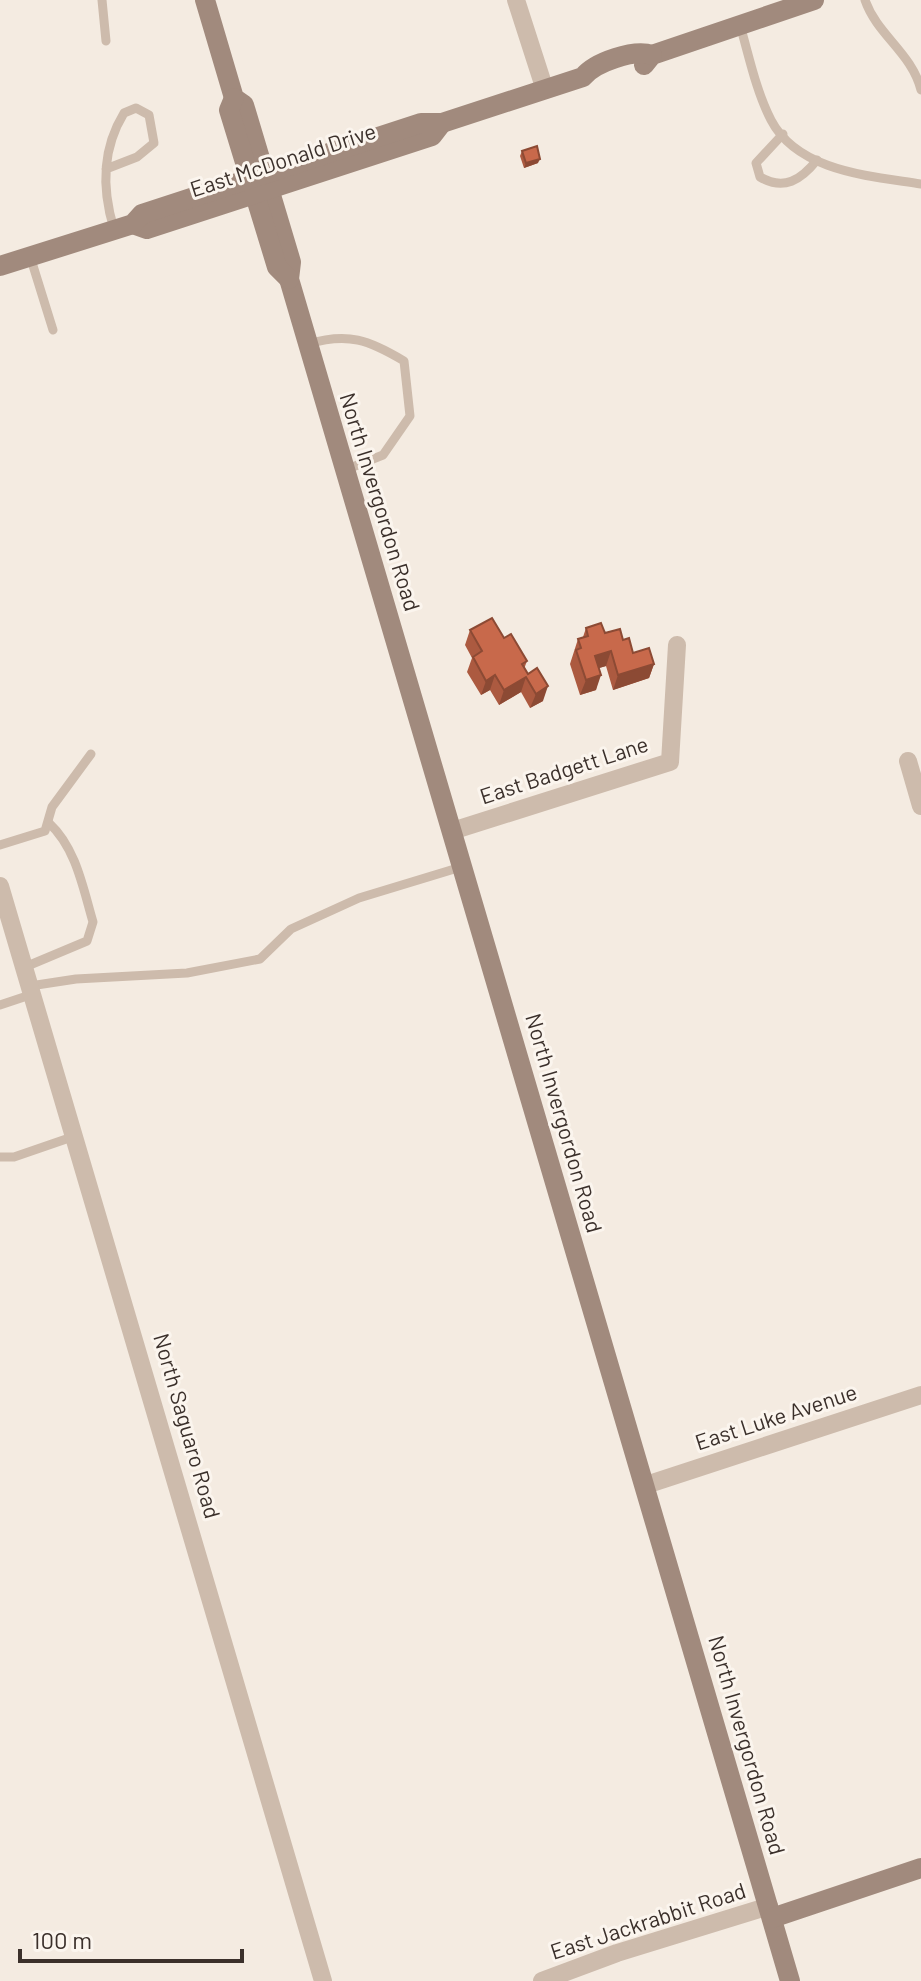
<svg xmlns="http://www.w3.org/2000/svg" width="921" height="1981" viewBox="0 0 921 1981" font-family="Barlow,sans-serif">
<rect width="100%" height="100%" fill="#f4ebe1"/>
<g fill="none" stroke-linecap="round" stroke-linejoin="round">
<g stroke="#cdbbac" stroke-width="9">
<polyline points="102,0 106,41"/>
<path d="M865,0C877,35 912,53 921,90"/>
<path d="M740,25C749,56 756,91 771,120C798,172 871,176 921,184"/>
<path d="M783,134L756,163L760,177C784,191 801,180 817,160"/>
<path d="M106,169L137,157L154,143L149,115L136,108L124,113C102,149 102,190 114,229"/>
<polyline points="30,256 53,330"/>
<path d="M308,344C348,332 369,340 404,361L410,416L383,455L345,470"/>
<polyline points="0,845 45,831 52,807 91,754"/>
<path d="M25,967L87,941L93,922C83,888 76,848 49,823"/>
<polyline points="30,986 76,979 187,973 260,959 291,929 359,898 461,867"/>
<polyline points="0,1005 33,994"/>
<polyline points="0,1157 14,1157 75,1136"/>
</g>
<g stroke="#cdbbac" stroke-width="18">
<polyline points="516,0 545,90"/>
<polyline points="908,761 921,806"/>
<polyline points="452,831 670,762 677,645"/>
<polyline points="0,886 323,1981"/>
<polyline points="646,1485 921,1395"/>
<polyline points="542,1981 617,1953 769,1906"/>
</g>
<g stroke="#a18a7d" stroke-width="20">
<polyline points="205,0 234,98 244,105 291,262 289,279 790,1981"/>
<polyline points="644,65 652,55 814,0"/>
<polyline points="234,98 229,110 277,267 289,279"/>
<polyline points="133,224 147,229 432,136 442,123"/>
<path d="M0,266L133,224L142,214L421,123H442L583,77C595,62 634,49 652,55"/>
<polyline points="772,1918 921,1868"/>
</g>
</g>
<g fill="#ac5a40">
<polygon points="522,151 538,163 524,168 520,156"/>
<polygon points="586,628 623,640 633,653 654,664 649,678 613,690 606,666 599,668 596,690 580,695 570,664 578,639 583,637"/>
<polygon points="470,630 504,638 527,661 524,669 543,701 530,708 521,692 499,705 490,690 481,695 467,672 472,658 465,645"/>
</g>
<g fill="#8c4a34">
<polygon points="540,159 538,163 524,168 526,163"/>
<polygon points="611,651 606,666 589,671 595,656"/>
<polygon points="654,664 649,678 613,690 618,675"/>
<polygon points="495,675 490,690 481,695 486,681"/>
<polygon points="601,675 596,690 580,695 586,680"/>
<polygon points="526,677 521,692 499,705 504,690"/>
<polygon points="548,686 543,701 530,708 536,694"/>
</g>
<g fill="#c8694b" stroke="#8c4a34" stroke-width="2">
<polygon points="537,146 540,159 526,163 522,151"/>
<polygon points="492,618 504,638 511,634 527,661 522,664 528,674 537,668 548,686 536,694 526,677 504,690 495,675 486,681 473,657 482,651 470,630"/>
<polygon points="601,623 605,633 620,629 623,640 629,638 633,653 649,648 654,664 618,675 611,651 595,656 601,675 586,680 576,650 581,648 578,639 588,636 586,628"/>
</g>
<g text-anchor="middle" stroke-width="6" stroke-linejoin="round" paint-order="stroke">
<g font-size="22" fill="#3b302b" stroke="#fbf5ee">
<text transform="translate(283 160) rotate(-18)" y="8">East McDonald Drive</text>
<text transform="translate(380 502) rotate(73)" y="8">North Invergordon Road</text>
<text transform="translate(564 770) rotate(-18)" y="8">East Badgett Lane</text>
<text transform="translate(564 1123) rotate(74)" y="8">North Invergordon Road</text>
<text transform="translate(776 1417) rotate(-18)" y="8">East Luke Avenue</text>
<text transform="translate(187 1426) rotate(74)" y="8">North Saguaro Road</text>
<text transform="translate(747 1745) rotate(74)" y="8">North Invergordon Road</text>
<text transform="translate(648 1921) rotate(-18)" y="8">East Jackrabbit Road</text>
</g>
</g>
<path d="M20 1949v12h222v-12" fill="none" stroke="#3b302b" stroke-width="4"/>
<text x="32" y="1949" font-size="24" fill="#3b302b" stroke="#fbf5ee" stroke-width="6" paint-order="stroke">100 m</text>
</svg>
